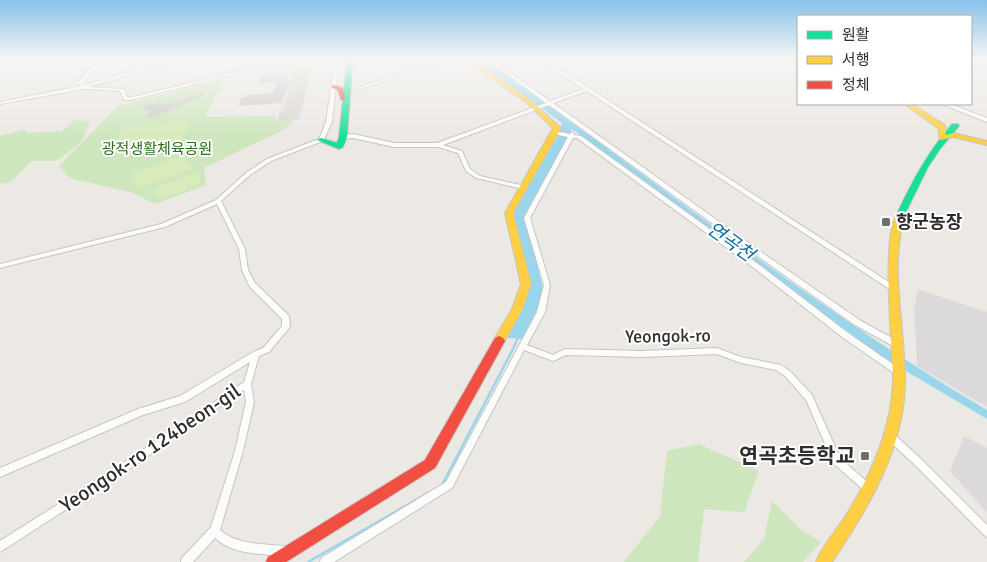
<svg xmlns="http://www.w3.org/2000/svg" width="987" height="562" viewBox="0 0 987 562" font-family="Signika,'Noto Sans KR',sans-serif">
<rect width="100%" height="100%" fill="#ece8e4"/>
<g fill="#dcd9db">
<polygon points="918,289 987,312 987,407 917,366 914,308"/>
<polygon points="964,436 987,448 987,513 950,471"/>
</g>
<g fill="#cee6be">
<polygon points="224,79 205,117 276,116 275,121 294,120 287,128 204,168 206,185 155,204 133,193 70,178 59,166 118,106"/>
<polygon points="76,119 90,122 81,142 62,157 55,161 32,161 11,182 0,184 0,136 25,129 27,133 62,131"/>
<polygon points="699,444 759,471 744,512 704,509 698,562 624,562 660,516 667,451"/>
<polygon points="772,501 799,528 821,542 803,562 744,562 764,539"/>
</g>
<g fill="#d9eabb">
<polygon points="190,122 179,146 108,152 123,127"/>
<polygon points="183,156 193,169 139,188 132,174"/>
<polygon points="198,172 201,184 160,199 154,188"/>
</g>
<polygon fill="#dad6d2" points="311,71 299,119 277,121 280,111 283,110 294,72"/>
<path fill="#99d6ec" d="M473,59H484C650,177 811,306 987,410V419L884,358L572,129L525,216L543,288L539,305L523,339L507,338L531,287L513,212L557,138L562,123Z"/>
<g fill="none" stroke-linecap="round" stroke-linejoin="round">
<polyline stroke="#99d6ec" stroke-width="2" points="514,346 518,338"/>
<g stroke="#99d6ec" stroke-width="2.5">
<polyline points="442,485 515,345"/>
<polyline points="308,562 428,493"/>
</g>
</g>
<g fill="#d1cecb">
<polygon points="285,72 284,75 289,74 288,80 291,79 282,103 238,106 242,97 247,97 248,95 273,93 276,82 259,83 261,76 266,76 267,73"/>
<polygon points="204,91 202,96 159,115 159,117 146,118 150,110 142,110 146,105 172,103"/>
</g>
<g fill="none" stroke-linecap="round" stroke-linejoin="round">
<g stroke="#c5c4c5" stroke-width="2">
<g id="street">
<path d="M109,59H114L93,71L83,83L85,85L176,59H183L89,87L124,89L128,98L271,63L339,59L332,122L323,141L271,161L250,175L221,201L245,249L248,270L255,283L289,316L290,327L269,352L259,356L251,384L254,402L243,451L220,530C238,546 265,543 288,547L292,548L293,552L292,556L288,557C264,553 234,556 215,538L193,562H181L182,558L211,527L235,451L246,402L244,390L129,469L0,552V541L123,463L244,382L250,362L185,402L143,415L0,477V468L138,409L180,396L253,352L263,348L282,326V319L250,287L242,270L239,249L217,204L165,227L0,268V264L161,224L216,200L246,173L267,159L319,139L326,122L335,61L271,65L131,100H124L120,91L83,89L73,91L0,104V102L81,86L78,83L89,69Z"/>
<polygon points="448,59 455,59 360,89 356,88"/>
<polygon points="486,59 491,59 550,101 583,89 539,59 544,59 898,288 899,290 898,292 894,292 587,91 553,103 767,256 861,321 901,343 902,345 901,347 898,348 895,347 855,325 763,260 549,105 443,145 462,151 470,169 480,176 525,186 525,188 523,189 476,178 466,171 458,153 438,147 394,147 353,138 343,139 340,137 343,135 353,134 394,143 437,143 546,103"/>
<polygon points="973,59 979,59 987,62 987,64"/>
<polygon points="971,64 987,69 987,72 971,66"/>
<polygon points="944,104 950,104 987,118 987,122 944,105"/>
<polygon points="555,131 570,134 572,132 574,133 574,135 581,136 762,267 848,333 900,369 901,371 900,373 897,374 894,373 842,337 758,271 577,138 573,138 530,218 550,285 545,312 527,345 553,355 565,349 642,351 717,348 741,357 781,365 791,372 812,395 840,458 872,486 874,489 872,492 869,494 866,492 834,464 806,400 785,376 776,370 741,363 717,354 642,357 566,355 553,361 524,350 452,488 334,562 320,562 321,558 446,482 537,312 544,285 524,218 568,137 553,134 552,133"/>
<polygon points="890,432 893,433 922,460 987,525 987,537 984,535 916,466 887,439 886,436 887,433"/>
</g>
</g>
<g stroke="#c5c4c5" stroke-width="2">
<g id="fast">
<polygon points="347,59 353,59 347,137 343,147 339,149 317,140 321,138 337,143 339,137"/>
<path d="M952,124H958L959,126L940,149L928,167L904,216H898L897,214C912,181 928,152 952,124Z"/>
</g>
</g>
<g stroke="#c5c4c5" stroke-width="2">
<g id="slow">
<polygon points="465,59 472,59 531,101 561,128 513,213 531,284 522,310 503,344 499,346 495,344 493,341 512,309 521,284 505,213 553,128 527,103"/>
<polygon points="906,104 912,104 945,125 946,135 954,133 987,141 987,145 954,137 940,140 938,128 907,106"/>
<path d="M901,211L905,214C889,268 905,325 905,381C905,447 868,509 832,562H816C822,546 835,532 845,517C870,477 891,431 893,383C894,357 878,220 901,211Z"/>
</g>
</g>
<g stroke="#c5c4c5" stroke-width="2">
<g id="jam">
<polygon points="334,85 343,88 345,100 341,100 338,90 332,88 332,86"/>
<polygon points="499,336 503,338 505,341 435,468 286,562 266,562 268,557 425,460 495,338"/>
</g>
</g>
<use href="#street" fill="#fcfcfb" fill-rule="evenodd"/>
<use href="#fast" fill="#16e098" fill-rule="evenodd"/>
<use href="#slow" fill="#ffcf43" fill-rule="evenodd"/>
<use href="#jam" fill="#f24e42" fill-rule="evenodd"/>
</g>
<linearGradient id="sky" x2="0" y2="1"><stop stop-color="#88c2ea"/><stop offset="0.43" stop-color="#f6f5f3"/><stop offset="1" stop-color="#f6f5f3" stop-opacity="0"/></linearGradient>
<rect width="987" height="138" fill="url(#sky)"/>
<g fill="#706f6e" stroke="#fff" stroke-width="2">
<rect x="881" y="217" width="10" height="10" rx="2.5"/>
<rect x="860" y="451" width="10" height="10" rx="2.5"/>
</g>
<g text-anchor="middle" stroke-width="4" stroke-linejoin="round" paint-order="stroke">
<g font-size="15" fill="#2c6e1b" stroke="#fff">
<text x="157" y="154">광적생활체육공원</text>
</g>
<g font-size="18" font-weight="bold" fill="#2e2e2e" stroke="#fff" text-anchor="start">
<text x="896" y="228">향군농장</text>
</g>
<g font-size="18" fill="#2e2e2e" stroke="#fff">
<text transform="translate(668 336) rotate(-1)" y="6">Yeongok-ro</text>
</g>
<g font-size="19" font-style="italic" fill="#0d6fa3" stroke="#fff">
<text transform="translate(731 241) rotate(36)" y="7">연곡천</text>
</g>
<g font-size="21" fill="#2e2e2e" stroke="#fff">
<text transform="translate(150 448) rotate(-34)" y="7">Yeongok-ro 124beon-gil</text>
</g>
<g font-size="21" font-weight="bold" fill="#2e2e2e" stroke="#fff" text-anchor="end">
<text x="855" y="463">연곡초등학교</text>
</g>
</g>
<rect x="797" y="15" width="175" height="90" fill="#ffffff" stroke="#ababab"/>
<rect x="807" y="31" width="25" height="8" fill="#16e098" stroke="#ababab"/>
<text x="842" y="40" font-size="15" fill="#2e2e2e">원활</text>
<rect x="807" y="56" width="25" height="8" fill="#ffcf43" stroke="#ababab"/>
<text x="842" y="65" font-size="15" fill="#2e2e2e">서행</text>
<rect x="807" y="81" width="25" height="8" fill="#f24e42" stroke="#ababab"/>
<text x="842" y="90" font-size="15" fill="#2e2e2e">정체</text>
</svg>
